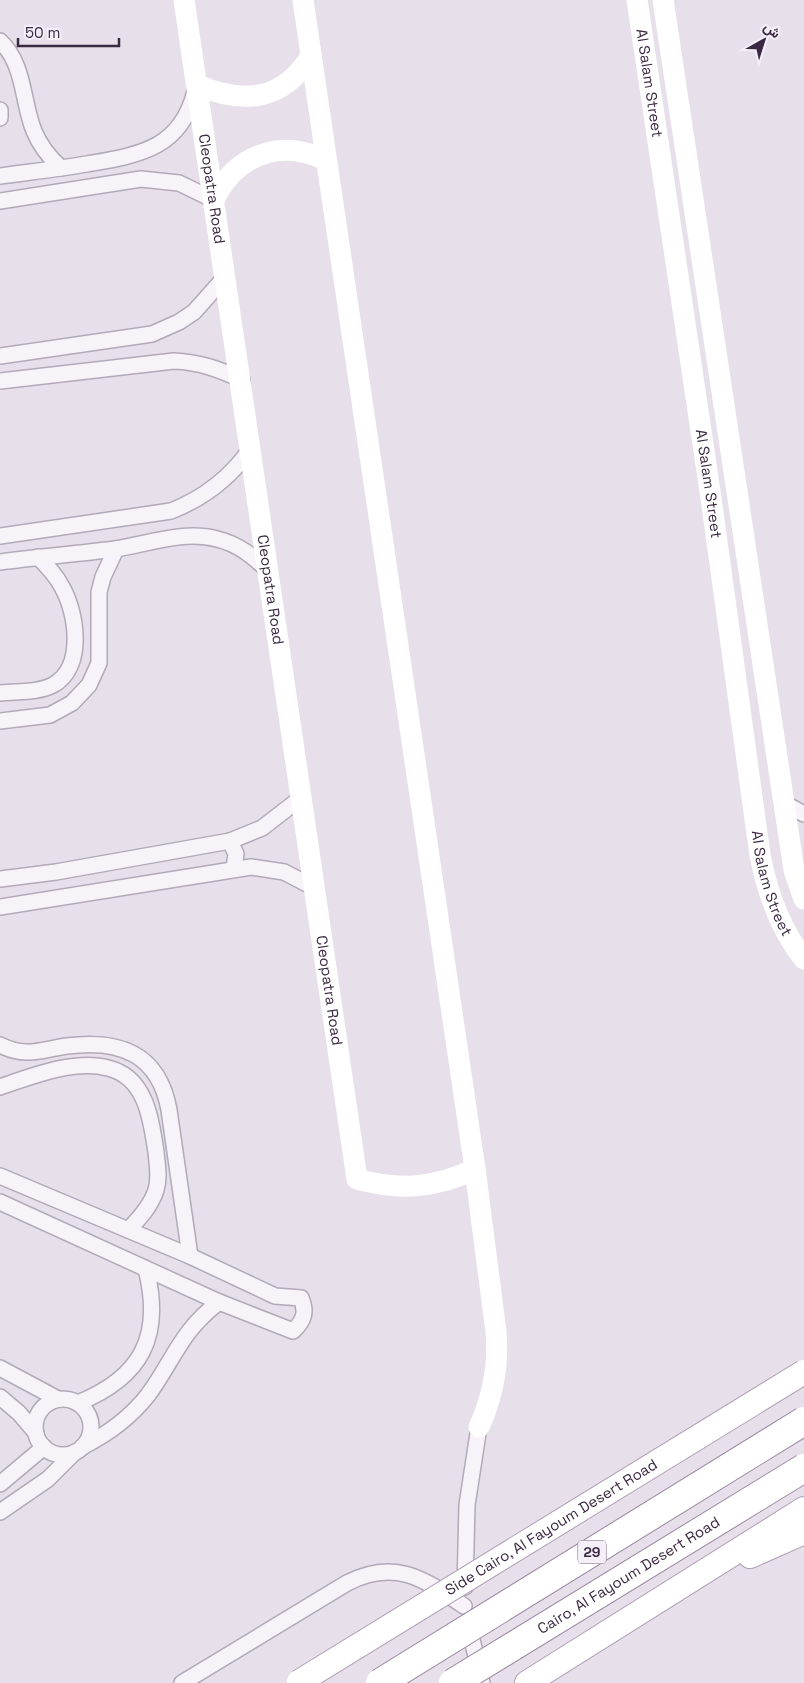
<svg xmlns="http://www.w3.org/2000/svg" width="804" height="1683" viewBox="0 0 804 1683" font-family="'Space Grotesk',Vazirmatn,sans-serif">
<rect width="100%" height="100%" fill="#e7e0ea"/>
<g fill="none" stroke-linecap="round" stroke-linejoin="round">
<g stroke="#b3a9b8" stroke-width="18">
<g id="street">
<path d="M0,41C25,64 22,102 34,131C40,146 50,158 61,168"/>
<polyline points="0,110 0,118"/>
<path d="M0,176C29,172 58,169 87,164C139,155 181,149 195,91"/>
<polyline points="0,201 141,179 179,183 214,200"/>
<polyline points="0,356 152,334 179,322 194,312 226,276"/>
<path d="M0,381L174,361C199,362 219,369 242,380"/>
<path d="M0,536L171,511C204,498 231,477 251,448"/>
<path d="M0,562C38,557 77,554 115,549C148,544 184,530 217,539C238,544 253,556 268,571"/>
<path d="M0,693C17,691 38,693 53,685C85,668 77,613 62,587C56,575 47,566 38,557"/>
<polyline points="0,721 50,715 72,703 89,685 99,663 99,592 103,577 116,549"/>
<polyline points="784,803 804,814"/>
<polyline points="230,841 236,854 234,868"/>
<polyline points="0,879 56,872 230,841 262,828 302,797"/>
<polyline points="0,907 251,867 284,872 313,887"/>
<path d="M0,1045C27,1058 39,1050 67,1046C120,1039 159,1054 169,1110L190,1256"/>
<path d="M0,1087C32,1076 75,1059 108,1068C146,1077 151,1119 156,1152C157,1164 160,1177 156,1190C151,1206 139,1219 128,1230"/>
<path d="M0,1176L190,1256L275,1296L301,1298C307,1312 304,1321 293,1331L219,1302L0,1202"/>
<polyline points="0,1368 58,1399"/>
<polyline points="0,1397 19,1413 36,1433"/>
<circle cx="63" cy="1427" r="28"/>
<path d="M78,1403C142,1377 163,1336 146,1269"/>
<path d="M82,1447C108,1434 130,1418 148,1395C175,1358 180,1332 219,1302"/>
<polyline points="0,1484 44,1447"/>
<polyline points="0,1512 48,1479 75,1452"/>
<polyline points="465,1587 467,1505 479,1427"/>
<polyline points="468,1622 482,1683"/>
<path d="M182,1683L347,1583C395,1558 424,1579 464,1606"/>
</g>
</g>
<g stroke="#af9fb6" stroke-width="26">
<g id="primary">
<polyline points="750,1556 804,1532"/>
<polyline points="527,1683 804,1509"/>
</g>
</g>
<use href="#street" stroke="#f7f3f8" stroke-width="15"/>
<g stroke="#fff" stroke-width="21">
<path id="s1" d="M184,0L357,1179C399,1191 436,1188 475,1169"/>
<path d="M303,0L475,1169L496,1332C499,1366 493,1396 479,1427"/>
<path id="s2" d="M637,0L711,498L760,855C767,891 780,929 804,959"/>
<polyline points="663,0 794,870 804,899"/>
<path d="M197,85C243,104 282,102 311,56"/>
<path d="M214,200C235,155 281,138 325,160"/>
</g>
<use href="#primary" stroke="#fff" stroke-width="24"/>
<g stroke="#af9fb6" stroke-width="26" stroke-linecap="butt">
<g id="primary-bridge">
<path id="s3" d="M299,1682L804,1372"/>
</g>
</g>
<g stroke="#9987a1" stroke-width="30" stroke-linecap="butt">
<g id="highway-bridge">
<polyline points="380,1683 804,1421"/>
<path id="s4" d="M453,1683L804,1468"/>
</g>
</g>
<use href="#primary-bridge" stroke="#fff" stroke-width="24"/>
<use href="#highway-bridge" stroke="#fff" stroke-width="28"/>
</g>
<g text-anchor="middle" stroke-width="5" stroke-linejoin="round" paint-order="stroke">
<rect fill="#f5f0f7" stroke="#736478" stroke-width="1" x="578" y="1540.5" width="28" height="23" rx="4"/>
<g font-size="14" font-weight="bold" fill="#3b2842">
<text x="592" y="1557">29</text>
</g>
<g font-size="15" fill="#3b2842" stroke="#f5f0f7">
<text dy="5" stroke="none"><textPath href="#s2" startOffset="84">Al Salam Street</textPath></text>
<text dy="5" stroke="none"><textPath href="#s1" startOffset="191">Cleopatra Road</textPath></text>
<text dy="5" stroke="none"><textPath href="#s2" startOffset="489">Al Salam Street</textPath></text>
<text dy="5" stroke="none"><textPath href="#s1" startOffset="596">Cleopatra Road</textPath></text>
<text dy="5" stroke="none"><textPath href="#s2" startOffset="894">Al Salam Street</textPath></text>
<text dy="5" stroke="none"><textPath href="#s1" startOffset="1001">Cleopatra Road</textPath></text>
<text dy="5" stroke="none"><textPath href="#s3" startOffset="296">Side Cairo, Al Fayoum Desert Road</textPath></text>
<text dy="5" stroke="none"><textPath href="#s4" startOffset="206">Cairo, Al Fayoum Desert Road</textPath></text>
</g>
</g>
<g transform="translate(764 40) rotate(39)" stroke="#f5f0f7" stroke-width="4" paint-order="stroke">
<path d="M0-4L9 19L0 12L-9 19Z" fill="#3b2842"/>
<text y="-8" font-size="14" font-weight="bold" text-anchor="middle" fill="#3b2842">ش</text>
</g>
<path d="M18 38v8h101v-8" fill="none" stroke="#3b2842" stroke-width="2.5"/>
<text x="25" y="38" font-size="15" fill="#3b2842" stroke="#f5f0f7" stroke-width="4" paint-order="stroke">50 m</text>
</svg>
